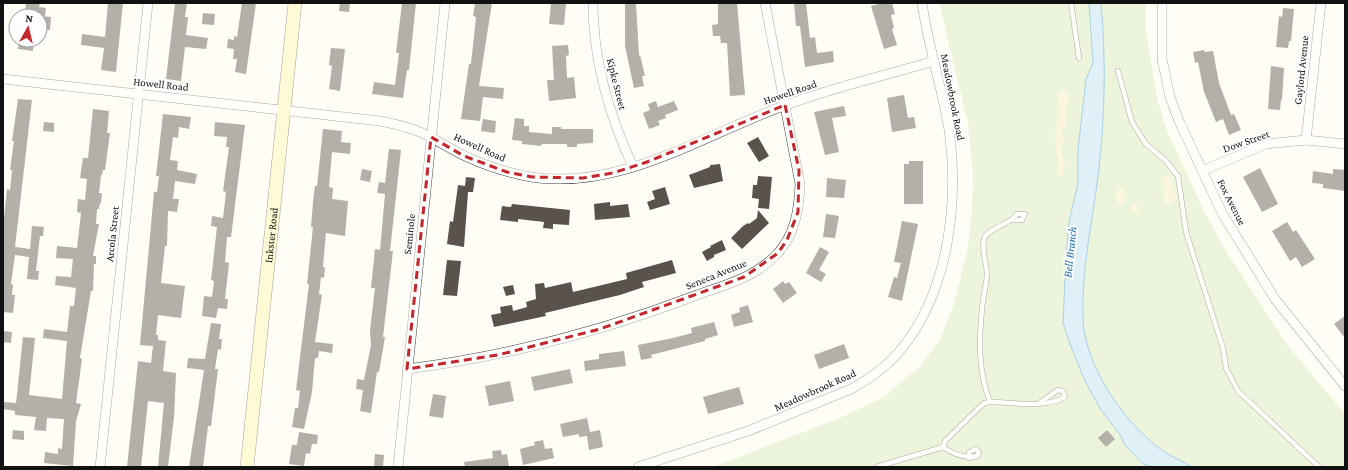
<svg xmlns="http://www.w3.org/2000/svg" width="1348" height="470" viewBox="0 0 1348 470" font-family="'Crimson Pro',serif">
<rect width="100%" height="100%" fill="#fffdf5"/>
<polygon fill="#d5ebbd" points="940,3 1146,3 1145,25 1157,97 1165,126 1203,209 1226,251 1288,346 1345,414 1345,467 713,467 842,417 884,397 921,365 941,338 955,301 968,247 972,212 973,171 968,123 948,42"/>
<g fill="#fbeec1">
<polygon points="1061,90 1066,92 1069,99 1065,109 1067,119 1065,127 1061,132 1064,139 1060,149 1065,163 1063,167 1064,174 1061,178 1057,175 1058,158 1055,141 1056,128 1060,113 1057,94"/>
<polygon points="1165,176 1169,176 1172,178 1172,187 1177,193 1173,204 1170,205 1167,205 1163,200 1165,190 1162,181"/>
<polygon points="1119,187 1122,188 1126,197 1120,207 1116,201 1116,190"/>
<polygon points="1131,202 1136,203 1139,209 1138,213 1131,212"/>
</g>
<path fill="#b9e0f7" stroke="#3f96cf" d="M1089,3H1101C1106,58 1105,114 1099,169C1093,219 1081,270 1083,320C1086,369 1126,426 1166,453C1174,458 1184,462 1192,467H1153L1143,464L1124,444L1121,436L1101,410L1085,381L1070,344L1063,323L1066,256L1069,222L1078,183V150L1086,79L1093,63Z"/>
<g fill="#5a524d">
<polygon points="26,3 40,3 39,7 46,8 45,16 25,15"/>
<polygon points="108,3 123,3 116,72 101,70 104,48 81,45 82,34 105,37"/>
<polygon points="175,3 187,3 185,17 188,17 186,35 208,38 206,49 185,47 181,81 166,79"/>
<polygon points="242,3 256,3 246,74 235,72 237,59 233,59 234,49 227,48 228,39 234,40 234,36 237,37"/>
<polygon points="340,3 350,3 349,12 339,11"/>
<polygon points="402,3 416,3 409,70 407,70 403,98 372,94 374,82 395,85 399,53 396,53"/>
<polygon points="475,3 492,3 479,86 504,88 503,99 483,97 480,121 461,119 469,64 471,64 476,17 473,16"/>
<polygon points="551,3 566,4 564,25 549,24"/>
<polygon points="625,3 636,3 639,56 640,55 645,76 642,76 644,86 634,88 625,46"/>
<polygon points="718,3 737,3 745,95 730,96 727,43 721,43 720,36 713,36 712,25 718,24"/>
<polygon points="794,3 806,3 810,38 815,37 817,53 833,51 834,62 805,67 800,26 796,26"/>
<polygon points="882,3 892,3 895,14 891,15 894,28 892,29 897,45 884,49 871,6"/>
<polygon points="1283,8 1294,9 1291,41 1289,41 1288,48 1276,47 1279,16 1282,17"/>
<polygon points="203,13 215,14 214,25 202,24"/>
<polygon points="40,16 51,17 50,30 40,29"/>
<polygon points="19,40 34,40 33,51 18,49"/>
<polygon points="568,45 569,55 566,56 567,78 574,77 576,98 549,101 547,80 554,80 552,46"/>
<polygon points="331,48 345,49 340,91 329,89 332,66 329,65"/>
<polygon points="1204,50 1205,52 1213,51 1219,83 1231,115 1234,114 1241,130 1229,135 1223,119 1216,122 1204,92 1198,62 1195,63 1193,52"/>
<polygon points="1271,66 1284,68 1282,100 1281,100 1280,110 1268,109"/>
<polygon points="904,95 908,118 914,117 916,128 892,132 887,98"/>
<polygon points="18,99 32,100 15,247 30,249 32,226 44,227 43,236 40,236 36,271 39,271 38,280 27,279 29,257 15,255 11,284 13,285 12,295 15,295 13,313 3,312 3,227 7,189 10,190 12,170 10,170 14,141 12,141"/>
<polygon points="656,101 658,107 674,101 678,110 665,115 666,118 658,121 660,125 649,129 643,113 650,110 648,104"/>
<polygon points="844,106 846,116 832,118 839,152 825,155 814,112"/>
<polygon points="93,109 109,111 107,133 110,133 105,170 103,170 102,175 101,175 99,193 102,193 101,203 100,203 99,209 97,209 96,224 99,224 93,256 96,256 96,264 94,264 93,291 91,291 80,358 82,359 76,403 81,404 76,421 73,466 44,463 45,452 58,454 58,448 62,449 64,419 47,418 46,431 34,430 36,417 15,415 15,411 3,409 3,402 16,403 23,337 35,338 29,395 62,399 67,341 43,338 44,329 67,332 70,306 74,306 76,288 55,285 56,276 71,277 73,259 56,258 57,246 77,248 81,213 77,212 78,199 85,200 87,179 80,178 83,158 88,158"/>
<polygon points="163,114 191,117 189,129 179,127 178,138 173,137 170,160 178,161 177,170 197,174 195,184 175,181 173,199 179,199 177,212 168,211 167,246 165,246 161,283 185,286 181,318 158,315 156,335 158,335 158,340 166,341 163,371 176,373 174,417 168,467 158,467 164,403 148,401 141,467 127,467 138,361 151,363 153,346 140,345 154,192 157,192 159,176 156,176"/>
<polygon points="515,118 524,119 524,126 529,126 529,132 552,134 552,127 561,127 561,129 593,129 593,143 577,144 577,147 567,147 567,144 542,144 541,146 522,144 522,141 512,140"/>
<polygon points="483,119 496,121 495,133 481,131"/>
<polygon points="44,122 54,123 54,132 43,131"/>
<polygon points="215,122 245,125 231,237 227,237 225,262 229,263 225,299 228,299 227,309 218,308 216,318 202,316 204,296 212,297 214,281 211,280 217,227 211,226 212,216 223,218 226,192 223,191 229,147 226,147 227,137 214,136"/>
<polygon points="323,129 342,131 341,142 351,143 350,154 332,152 329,187 333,188 332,199 348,201 345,236 326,233 323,267 325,267 324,278 321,277 319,294 322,295 315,342 333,344 332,353 319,351 318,358 315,358 312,392 304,429 292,427 295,408 298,408 300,391 296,390 309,284 307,284 313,227 311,227 313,202 315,186 317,186"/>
<polygon points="758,137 769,156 759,162 747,143"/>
<polygon points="389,149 401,150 390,251 393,251 383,337 385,337 379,372 377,372 371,413 360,411 363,390 356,389 357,379 364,380 371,345 370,330 375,288 371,288 375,249 380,250 385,194 377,193 379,182 385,183"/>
<polygon points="909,161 923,161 923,204 904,204 904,164 909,164"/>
<polygon points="720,164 723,181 694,188 689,175 710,167 710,165"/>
<polygon points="1260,168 1278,204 1262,212 1243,177"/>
<polygon points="362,169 372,171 370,182 360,180"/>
<polygon points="1333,169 1345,170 1345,191 1323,188 1323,184 1312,183 1313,171 1333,174"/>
<polygon points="758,176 772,177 769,209 758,208 759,199 752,198 753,185 757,185"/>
<polygon points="466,177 475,178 473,192 468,192 464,247 447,244 450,221 453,222 458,185 465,186"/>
<polygon points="827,178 846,180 844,198 826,197"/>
<polygon points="665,187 670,204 650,210 647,202 655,199 652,191"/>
<polygon points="610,202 610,206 628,204 630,217 595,220 594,204"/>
<polygon points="512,204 570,210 569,225 553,224 553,229 543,228 544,222 518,219 518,222 500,220 502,206 511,207"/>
<polygon points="758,210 769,223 742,249 731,238 743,226 748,223 749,224 757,218"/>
<polygon points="826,214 839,216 835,238 823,237"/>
<polygon points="902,221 918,224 902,301 888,297 894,277 897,278 901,263 894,262"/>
<polygon points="1287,222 1293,232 1296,230 1315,259 1302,267 1296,257 1290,261 1272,231"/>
<polygon points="722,240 726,250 714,255 714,257 707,261 702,252 711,247 710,246"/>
<polygon points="820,247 829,252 819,270 826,274 821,282 806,273"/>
<polygon points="447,260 461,261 457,296 443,295"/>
<polygon points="672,260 676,273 642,282 644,287 620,295 545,313 546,316 494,327 491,315 501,313 500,307 512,305 513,311 527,307 526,302 536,299 535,284 544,283 545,288 571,282 573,292 627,279 626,273"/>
<polygon points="783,281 785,284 789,282 797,293 783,303 773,289"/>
<polygon points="513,285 515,294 506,296 503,287"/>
<polygon points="748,305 753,322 734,327 731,315 740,312 739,308"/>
<polygon points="1345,316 1345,338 1334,324"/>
<polygon points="714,322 718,335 705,339 705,341 651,355 652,358 641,360 638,345 673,338 692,333 691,328"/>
<polygon points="211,323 221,324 219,339 222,339 221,350 218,349 215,369 218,369 211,426 208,426 203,467 189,467 204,370 187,368 188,358 205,359"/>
<polygon points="3,331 12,332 11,343 3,342"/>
<polygon points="844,344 849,358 819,369 814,355"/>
<polygon points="624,351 626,366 585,371 584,361 599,359 599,354"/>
<polygon points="570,369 573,383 534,391 531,377"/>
<polygon points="510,381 514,401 489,406 485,386"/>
<polygon points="739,387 744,404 708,414 703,397"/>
<polygon points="433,394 446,396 443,418 429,416"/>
<polygon points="587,418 590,432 600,430 603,447 589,450 587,436 579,437 579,434 563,437 560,424"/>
<polygon points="13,430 24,431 24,440 12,439"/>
<polygon points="1107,430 1115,439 1106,447 1098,438"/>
<polygon points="299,432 318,435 317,444 312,444 310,454 306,453 304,466 289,464 292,445 297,445"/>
<polygon points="543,440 545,449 552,448 554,458 523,465 520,449 535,445 534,442"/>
<polygon points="501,450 502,455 507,454 509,467 465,467 464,462 493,458 492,451"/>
<polygon points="375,454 384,455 383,467 374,467"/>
</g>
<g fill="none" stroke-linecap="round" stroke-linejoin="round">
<g stroke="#444" stroke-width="5.5">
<g id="service">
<polyline points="1071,3 1079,58"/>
<polyline points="1118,71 1132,122 1146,144 1166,161 1178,176 1186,232 1223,348 1226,368 1238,391 1319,467"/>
<path d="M1013,220H1022L1025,214H1017C1010,225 986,229 984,239C981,250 987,264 987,275C986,287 983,297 982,309C979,340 978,372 990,402C1012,402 1045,409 1065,397L1063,391L1058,390L1039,403"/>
<path d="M969,458V452L976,449L979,452L977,456C964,459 953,454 943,447L945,441L984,403L990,402"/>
<polyline points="876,467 943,447"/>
</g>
</g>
<g stroke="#444" stroke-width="10">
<g id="minor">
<path d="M593,3C593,60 609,115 633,167"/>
<polyline points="1162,3 1162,59 1170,97 1179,121 1222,213 1275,299 1345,386"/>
<path d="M3,79L380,121C391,123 403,126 415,130C433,137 448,148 465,156C486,166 509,173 531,177C621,191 705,134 786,105C834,87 884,76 934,61"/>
<polyline points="1306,140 1321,3"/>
<polyline points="1204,170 1266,144 1306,140 1345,144"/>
<path d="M407,369C508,356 603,331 697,295C725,285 756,277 777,254C795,235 799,210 800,184L765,3"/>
<polyline points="100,467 148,3"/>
<polyline points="398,467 445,3"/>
<path d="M638,467L748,431L851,389C871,378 889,365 903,347C949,289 959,202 949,130C942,87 928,46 922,3"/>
</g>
</g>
<g stroke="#333" stroke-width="14">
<g id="secondary">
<path id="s1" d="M247,467L295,3"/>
</g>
</g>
<use href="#service" stroke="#fff" stroke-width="4.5"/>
<use href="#minor" stroke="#fff" stroke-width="9"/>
<use href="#secondary" stroke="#fff6b0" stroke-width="13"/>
</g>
<path d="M0 0H1348V470H0ZM785,105L799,170L798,212L787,240L778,253L744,277L600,329L498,355L407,369L431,137L464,156L507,172L532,177L583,178L613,173L647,162Z" fill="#fffdf5" fill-opacity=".55" fill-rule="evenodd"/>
<path fill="none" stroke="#c4262e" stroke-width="3" stroke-dasharray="8 5" stroke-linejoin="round" d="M785,105L799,170L798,212L787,240L778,253L744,277L600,329L498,355L407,369L431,137L464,156L507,172L532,177L583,178L613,173L647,162Z"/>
<g text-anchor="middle" stroke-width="4" stroke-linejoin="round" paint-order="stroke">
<g font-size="11" fill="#111" stroke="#fff">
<text transform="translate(1301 70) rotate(-84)" y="4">Gaylord Avenue</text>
<text transform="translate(161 84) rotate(6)" y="4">Howell Road</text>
<text transform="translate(617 84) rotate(76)" y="4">Kipke Street</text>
<text transform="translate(790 92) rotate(-19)" y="4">Howell Road</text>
<text transform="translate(953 97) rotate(79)" y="4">Meadowbrook Road</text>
<text transform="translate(1246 141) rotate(-19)" y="4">Dow Street</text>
<text transform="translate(480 147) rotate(24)" y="4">Howell Road</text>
<text transform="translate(1232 202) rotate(63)" y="4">Fox Avenue</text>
<text transform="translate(112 234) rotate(-84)" y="4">Arcola Street</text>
<text transform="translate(409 234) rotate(-84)" y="4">Seminole</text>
<text dy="4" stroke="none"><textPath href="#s1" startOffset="233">Inkster Road</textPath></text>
<text transform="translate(716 274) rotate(-22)" y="4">Seneca Avenue</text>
<text transform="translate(815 390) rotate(-24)" y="4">Meadowbrook Road</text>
</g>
<g font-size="12" font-style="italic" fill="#1768a6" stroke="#fff">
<text transform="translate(1070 252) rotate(-84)" y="4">Bell Branch</text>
</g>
</g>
<rect width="1348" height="470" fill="none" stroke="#111111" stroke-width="8"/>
<g transform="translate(28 28) rotate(8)"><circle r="19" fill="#ffffff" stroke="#a0a0a0"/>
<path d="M0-3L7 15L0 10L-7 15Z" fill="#c4262e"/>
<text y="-6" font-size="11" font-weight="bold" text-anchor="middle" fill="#111111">N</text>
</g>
</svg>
